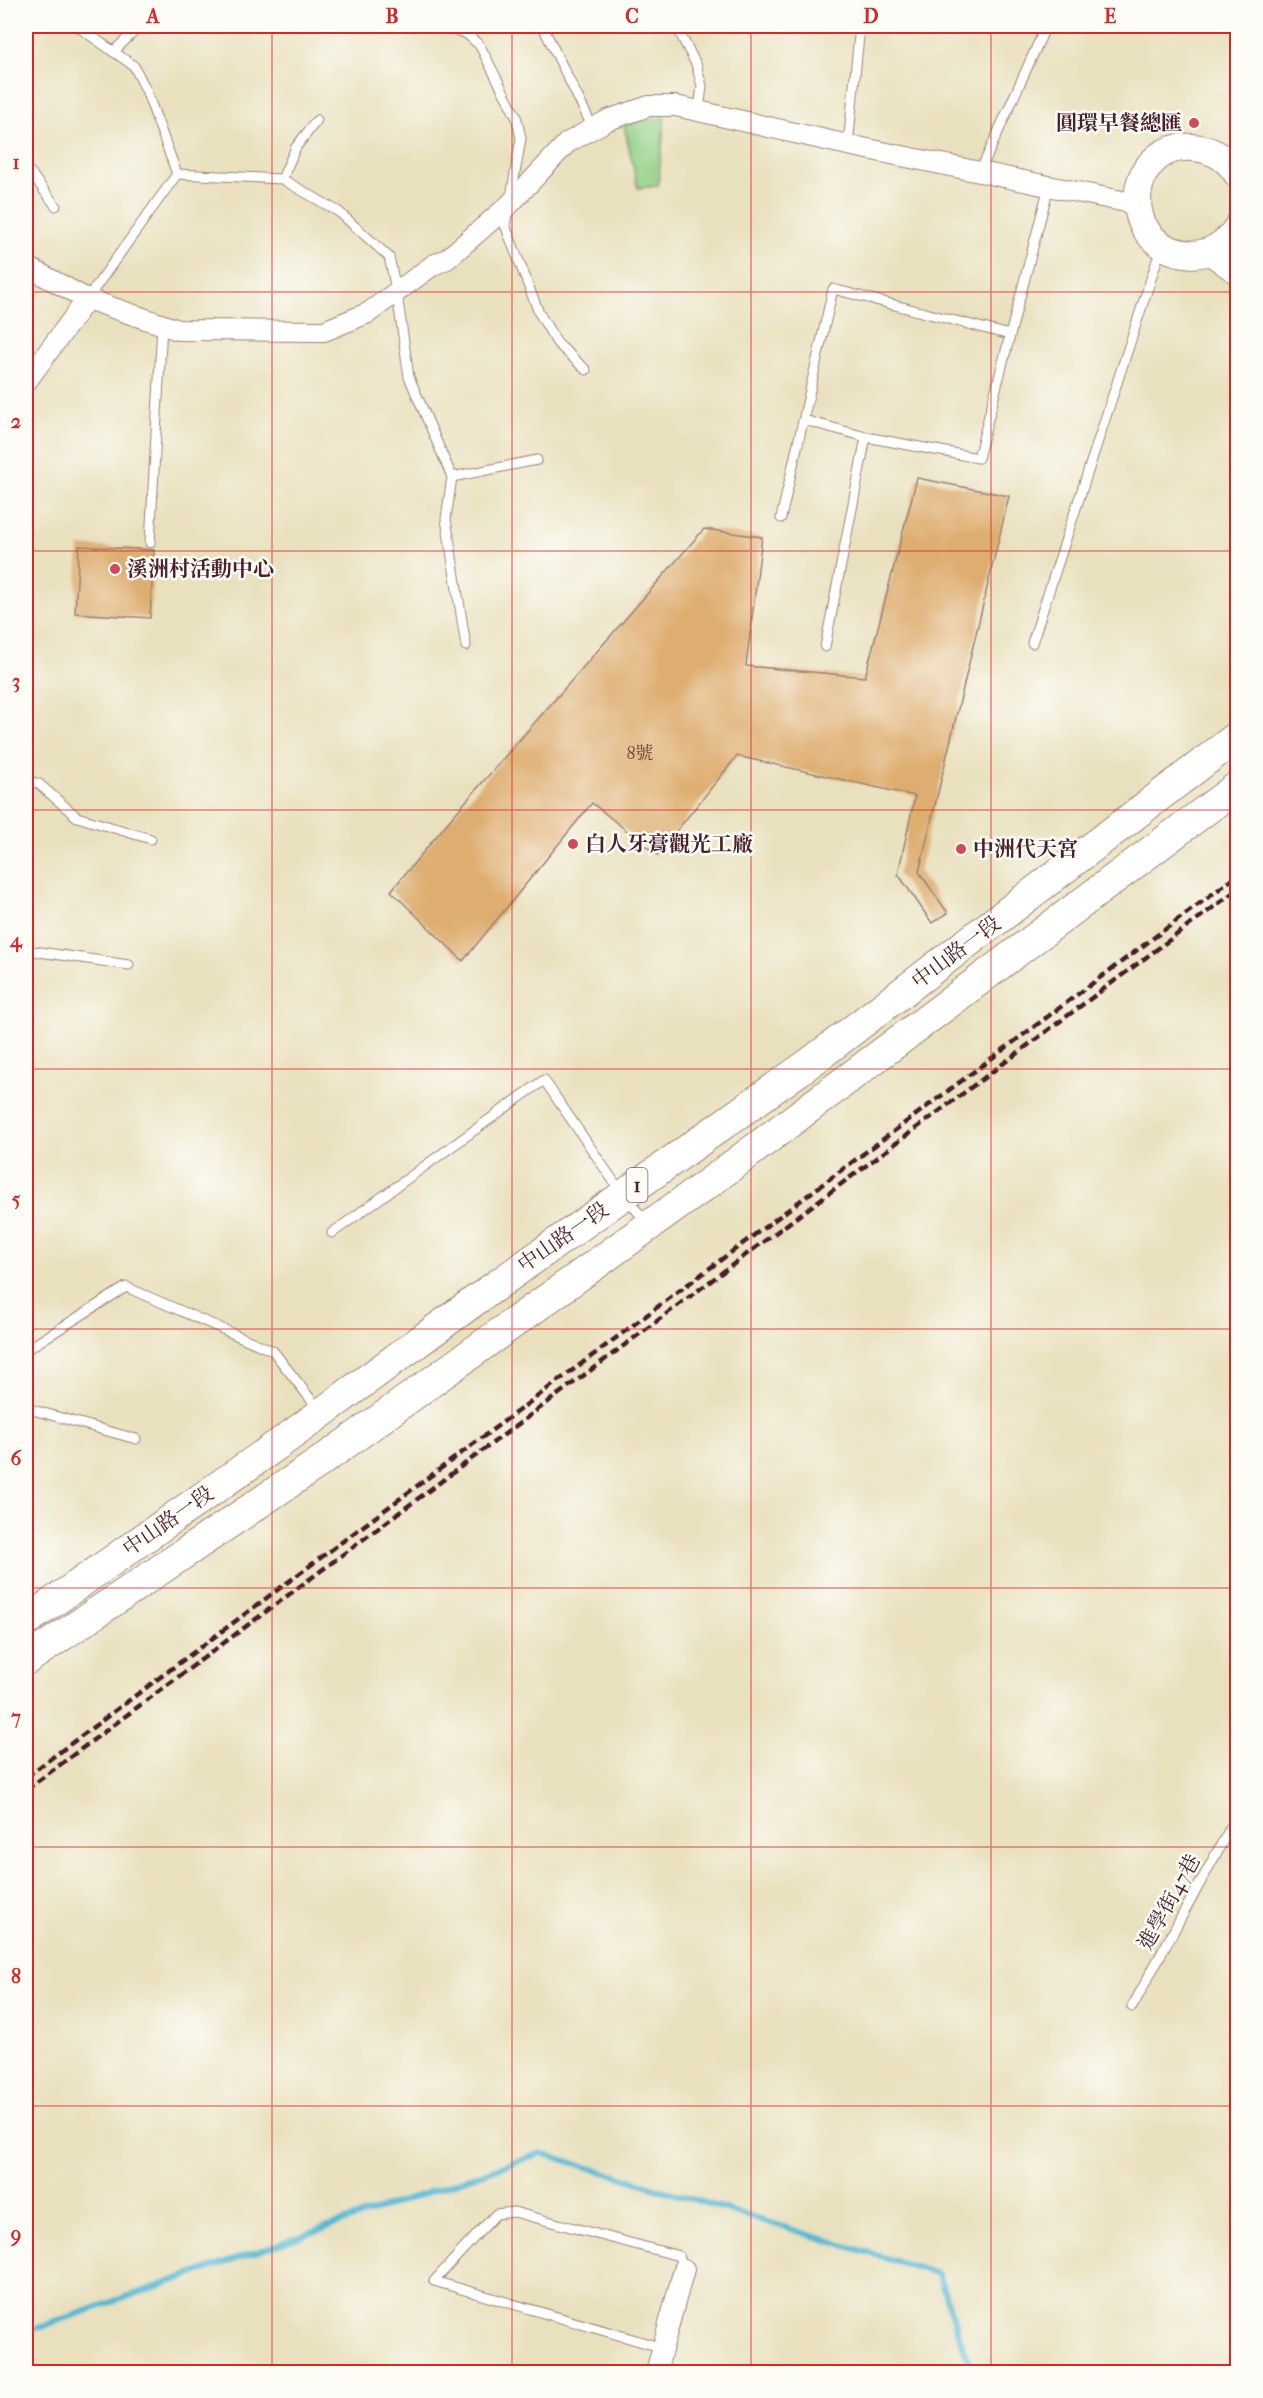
<svg xmlns="http://www.w3.org/2000/svg" width="1263" height="2398" viewBox="0 0 1263 2398" font-family="'IM FELL French Canon','Noto Serif TC',serif">
<rect width="100%" height="100%" fill="#fdfcf7"/>
<filter id="ink" filterUnits="userSpaceOnUse"><feTurbulence type="fractalNoise" baseFrequency=".0167" numOctaves="2"/><feDisplacementMap in="SourceGraphic" scale="12" xChannelSelector="R" yChannelSelector="G"/><feConvolveMatrix kernelMatrix="1 2 1 2 8 2 1 2 1" color-interpolation-filters="sRGB"/></filter>
<filter id="wash" filterUnits="userSpaceOnUse"><feTurbulence type="fractalNoise" baseFrequency=".008" numOctaves="4" result="noise"/><feDisplacementMap in="SourceGraphic" scale="24" xChannelSelector="R" yChannelSelector="G"/><feGaussianBlur stdDeviation="1.35" result="paint"/><feColorMatrix in="noise" values="0 0 0 0 0 0 0 0 0 0 0 0 0 0 0 0 0 1.4 0 .05"/><feComposite in="paint" operator="in"/></filter>
<g filter="url(#wash)">
<rect width="100%" height="100%" fill="#e9e0bd"/>
<polygon fill="#92cf85" stroke="#6e7758" stroke-width="1.5" points="665,117 658,186 638,188 624,125"/>
<g fill="none" stroke-linecap="round" stroke-linejoin="round">
<polyline stroke="#54b8d3" stroke-width="6" points="26,2332 541,2153 938,2274 972,2372"/>
</g>
<g id="blocks">
<g fill="#dead6f">
<polygon points="917,478 1009,496 919,872 948,913 932,923 898,874 915,796 737,756 657,855 592,803 463,961 391,891 454,815 704,529 762,537 746,666 865,677"/>
<polygon points="79,546 154,550 150,618 75,613"/>
</g>
</g>
</g>
<g filter="url(#ink)">
<use href="#blocks" fill-opacity="0" stroke="#9a8074" stroke-width="1.5"/>
<g fill="none" stroke-linecap="round" stroke-linejoin="round">
<g stroke="#9a8074" stroke-width="11">
<g id="lane">
<polyline points="77,26 134,66 146,90 177,174 87,299"/>
<polyline points="443,26 467,34 480,46 516,116 521,138 511,197"/>
<polyline points="676,26 696,64 702,86 699,110"/>
<polyline points="543,27 593,128"/>
<polyline points="113,52 140,26"/>
<polyline points="848,145 860,26"/>
<polyline points="26,167 56,206"/>
<polyline points="980,172 1046,26"/>
<polyline points="177,174 282,179 339,212 389,257 397,294 409,377 452,477 446,519 466,646"/>
<polyline points="282,179 296,147 317,120"/>
<polyline points="508,210 505,225 539,313 557,343 586,370"/>
<polyline points="804,420 866,437"/>
<polyline points="452,477 537,460"/>
<polyline points="781,518 833,289 1010,335"/>
<polyline points="150,543 162,325"/>
<polyline points="1032,643 1161,248"/>
<polyline points="825,647 866,437 978,458 1049,186"/>
<polyline points="26,780 39,784 77,817 151,839"/>
<polyline points="26,950 129,965"/>
<polyline points="332,1233 544,1080 623,1195 646,1221"/>
<polyline points="26,1350 126,1287 273,1351 320,1411"/>
<polyline points="26,1408 136,1439"/>
<polyline points="1132,2007 1238,1814"/>
<polyline points="663,2348 434,2281 496,2214 514,2212 679,2256 684,2269"/>
</g>
</g>
<g stroke="#9a8074" stroke-width="22">
<g id="street">
<polyline points="26,266 87,299 178,330 324,331 368,313 433,265 447,259 509,205 567,143 608,120 649,106 676,106 848,145 1136,204"/>
<polyline points="26,382 87,299"/>
<polyline points="656,2372 684,2269"/>
</g>
</g>
<g stroke="#9a8074" stroke-width="29">
<g id="secondary">
<path d="M1238,175C1229,160 1214,150 1197,148C1126,138 1113,247 1189,254C1209,256 1228,243 1238,226"/>
<polyline points="1210,251 1238,271"/>
</g>
</g>
<g stroke="#9a8074" stroke-width="32">
<g id="primary">
<polyline points="26,1621 290,1436 473,1302 811,1062 1238,736"/>
<polyline points="26,1660 320,1462 717,1177 1238,786"/>
</g>
</g>
<use href="#lane" stroke="#fff" stroke-width="9"/>
<use href="#street" stroke="#fff" stroke-width="20"/>
<use href="#secondary" stroke="#fff" stroke-width="27"/>
<use href="#primary" stroke="#fff" stroke-width="30"/>
<g stroke="#4a1f2b" stroke-width="4.5" stroke-dasharray="9 4.5" stroke-linecap="butt">
<polyline points="26,1777 1238,875"/>
<polyline points="26,1790 1238,889"/>
</g>
</g>
</g>
<path fill="none" stroke="#d62828" stroke-width="1.5" stroke-opacity="0.55" d="M272,26V2372M512,26V2372M751,26V2372M991,26V2372M26,292H1238M26,551H1238M26,810H1238M26,1069H1238M26,1329H1238M26,1588H1238M26,1847H1238M26,2106H1238"/>
<g fill="#d1495b" stroke="#fdfcf7" stroke-width="2">
<circle cx="1194" cy="123" r="6"/>
<circle cx="115" cy="569" r="6"/>
<circle cx="573" cy="844" r="6"/>
<circle cx="961" cy="849" r="6"/>
</g>
<g text-anchor="middle" stroke-width="5" stroke-linejoin="round" paint-order="stroke">
<g font-size="18" fill="#6f423c">
<text x="640" y="759">8號</text>
</g>
<rect fill="#fdfcf7" stroke="#806168" stroke-width="1.5" x="626.5" y="1168" width="21" height="34" rx="4.5"/>
<g font-size="20" font-weight="bold" fill="#4a1f2b">
<text x="637" y="1192">1</text>
</g>
<g font-size="21" font-weight="bold" fill="#4a1f2b" stroke="#fdfcf7" text-anchor="start">
<text x="1182" y="130" text-anchor="end">圓環早餐總匯</text>
<text x="127" y="576">溪洲村活動中心</text>
<text x="585" y="851">白人牙膏觀光工廠</text>
<text x="973" y="856">中洲代天宮</text>
</g>
<g font-size="21" fill="#4a1f2b" stroke="#fdfcf7">
<text transform="translate(956 952) rotate(-37)" y="7">中山路一段</text>
<text transform="translate(563 1237) rotate(-35)" y="7">中山路一段</text>
<text transform="translate(168 1521) rotate(-35)" y="7">中山路一段</text>
<text transform="translate(1169 1902) rotate(-61)" y="7">進學街47巷</text>
</g>
</g>
<rect width="1263" height="2398" fill="none" stroke="#fdfcf7" stroke-width="66"/>
<rect x="33" y="33" width="1197" height="2332" fill="none" stroke="#d62828" stroke-width="2"/>
<g font-size="20" text-anchor="middle" font-weight="bold" fill="#d62828">
<text x="153" y="23">A</text>
<text x="392" y="23">B</text>
<text x="632" y="23">C</text>
<text x="871" y="23">D</text>
<text x="1110" y="23">E</text>
<text x="16" y="169">1</text>
<text x="16" y="428">2</text>
<text x="16" y="688">3</text>
<text x="16" y="947">4</text>
<text x="16" y="1206">5</text>
<text x="16" y="1465">6</text>
<text x="16" y="1724">7</text>
<text x="16" y="1983">8</text>
<text x="16" y="2242">9</text>
</g>
</svg>
